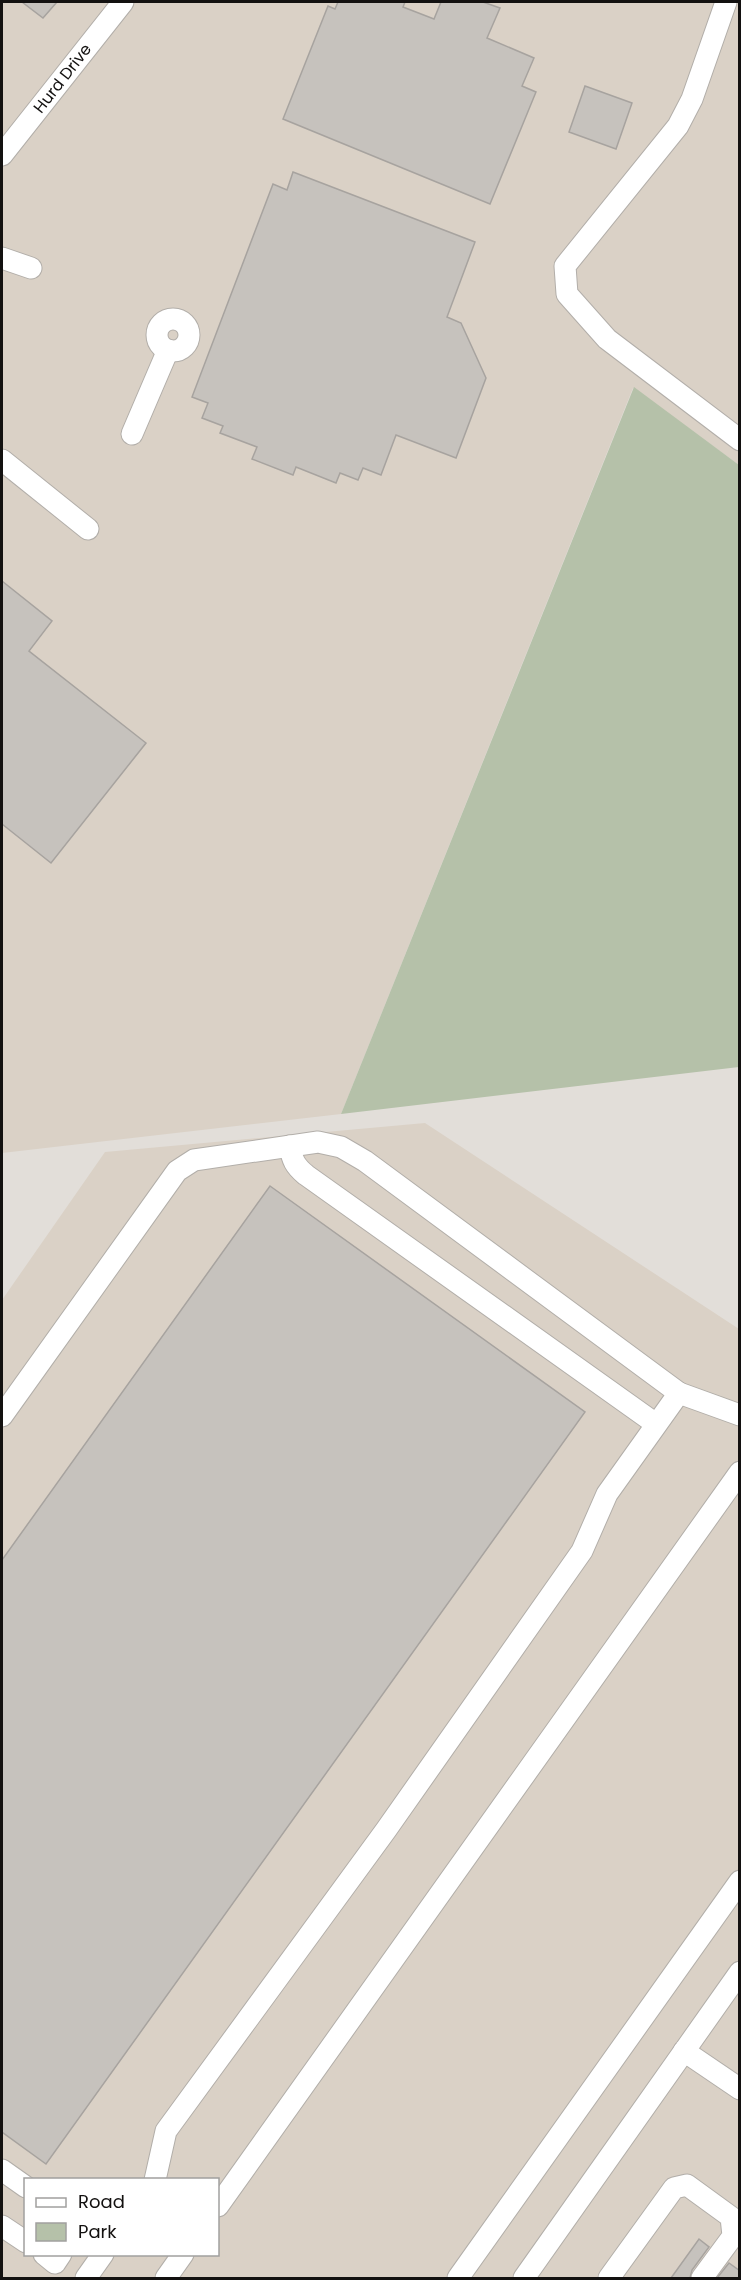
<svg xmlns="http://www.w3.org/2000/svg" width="741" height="2280" viewBox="0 0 741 2280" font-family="Poppins,sans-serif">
<rect width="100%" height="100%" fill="#e2ded9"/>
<g fill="#dad1c6" fill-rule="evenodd">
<polygon points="2,2 739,2 739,465 633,388 341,1114 2,1153"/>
<path d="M425,1123L739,1329V2278H2V1300L105,1152ZM26,2180H218V2254H26Z"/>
</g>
<polygon fill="#b5c1a9" points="634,387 739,465 739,1067 341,1114"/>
<g fill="#c6c2bd" stroke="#a7a39f" stroke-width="1.5">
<polygon points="22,2 57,2 43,18"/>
<polygon points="338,2 405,2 403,7 434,19 441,2 483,2 500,8 487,38 534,58 522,86 536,92 490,204 283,119 328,6 335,9"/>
<polygon points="585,86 632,103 616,149 569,132"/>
<polygon points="293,172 475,242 447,317 461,323 486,378 456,458 396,435 381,475 363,468 358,480 340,473 336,483 296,467 293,475 252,459 257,447 220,433 223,426 202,418 208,403 192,397 273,184 287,190"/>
<polygon points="2,581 52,621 29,651 146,743 51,863 2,824"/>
<polygon points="270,1186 585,1412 46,2164 2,2132 2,1560"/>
<polygon points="699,2239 709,2247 692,2270 690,2278 671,2278"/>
<polygon points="729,2263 740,2271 740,2278 717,2278"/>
</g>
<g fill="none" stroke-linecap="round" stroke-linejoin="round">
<g stroke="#b2aea9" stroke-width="23">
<g id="minor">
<polyline points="726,2 692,99 678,126 565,266 567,294 607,339 740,440"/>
<polyline points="2,155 123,2"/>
<polyline points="2,258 31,268"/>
<circle cx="173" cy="335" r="16"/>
<polyline points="132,434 168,350"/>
<polyline points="2,460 88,529"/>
<path d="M290,1146C292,1160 295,1166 306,1175L656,1424"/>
<polyline points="2,1416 177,1171 194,1160 318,1142 341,1147 365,1161 679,1393"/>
<polyline points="684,2051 740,2089"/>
<polyline points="2,2170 26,2187"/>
<polyline points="155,2180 166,2131 386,1830 582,1551 607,1494 679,1393 740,1415"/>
<polyline points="218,2206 740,1472"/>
<polyline points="2,2226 26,2242"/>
<polyline points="44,2254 55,2263 61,2254"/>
<polyline points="86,2278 103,2254"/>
<polyline points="166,2278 183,2254"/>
<polyline points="458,2278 740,1881"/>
<polyline points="524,2278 740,1972"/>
<polyline points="609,2278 674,2188 687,2185 731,2217 733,2236 702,2278"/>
</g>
</g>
<use href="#minor" stroke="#fff" stroke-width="21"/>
</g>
<g text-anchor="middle" stroke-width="4.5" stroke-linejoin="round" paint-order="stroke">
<g font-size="16" fill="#131110" stroke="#fff">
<text transform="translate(62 78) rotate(-52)" y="6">Hurd Drive</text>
</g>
</g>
<rect width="741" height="2280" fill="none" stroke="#131110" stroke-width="6"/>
<rect x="24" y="2178" width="195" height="78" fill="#ffffff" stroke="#a1a09f" stroke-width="1.5"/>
<rect x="36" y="2198" width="30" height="9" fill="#ffffff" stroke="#a1a09f" stroke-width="1.5"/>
<text x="78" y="2208" font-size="18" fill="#131110">Road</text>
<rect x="36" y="2223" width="30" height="18" fill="#b5c1a9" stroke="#a1a09f" stroke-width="1.5"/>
<text x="78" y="2238" font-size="18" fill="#131110">Park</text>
</svg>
